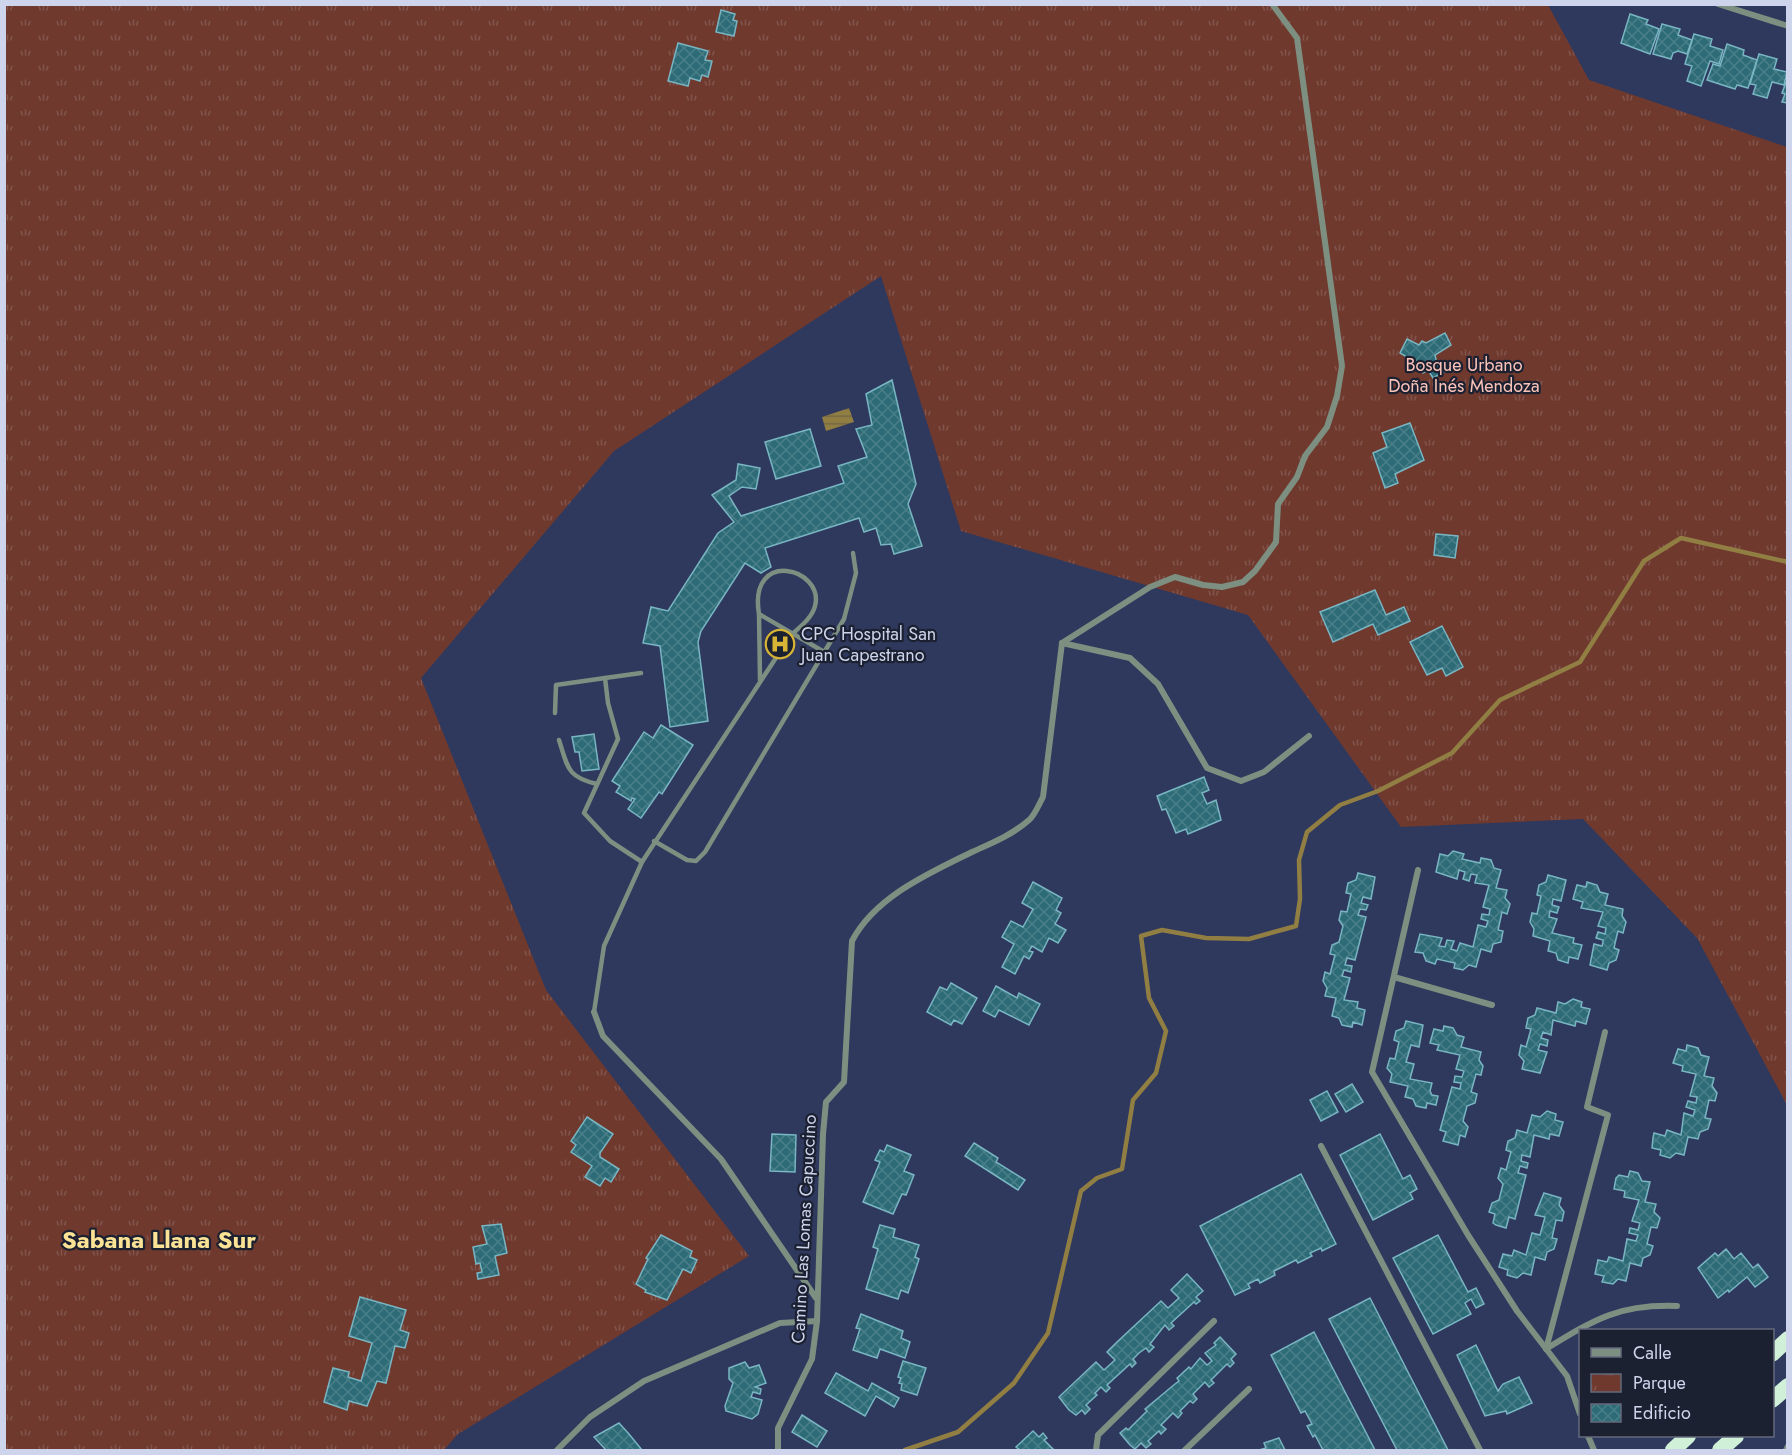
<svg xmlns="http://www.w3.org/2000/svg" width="1792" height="1455" viewBox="0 0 1792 1455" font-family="Jost,sans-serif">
<defs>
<pattern id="park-tufts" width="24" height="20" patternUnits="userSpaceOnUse" patternTransform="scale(1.5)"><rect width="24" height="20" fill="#6f392e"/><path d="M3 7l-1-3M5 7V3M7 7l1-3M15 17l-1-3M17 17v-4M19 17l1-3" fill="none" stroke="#82554c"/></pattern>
<pattern id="water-rules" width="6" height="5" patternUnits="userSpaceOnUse" patternTransform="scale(1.5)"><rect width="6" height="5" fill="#917e43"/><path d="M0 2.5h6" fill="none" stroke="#746844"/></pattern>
<pattern id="building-cross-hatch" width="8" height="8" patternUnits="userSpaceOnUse" patternTransform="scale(1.5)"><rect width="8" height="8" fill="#2d6b76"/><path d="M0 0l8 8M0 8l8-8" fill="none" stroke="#4a7f8a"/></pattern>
</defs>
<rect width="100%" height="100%" fill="#2f385d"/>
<polygon fill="url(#park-tufts)" points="5,5 1548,5 1589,80 1787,147 1787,1105 1697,938 1583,819 1401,827 1248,615 961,531 881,276 614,451 421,678 546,990 749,1256 458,1434 444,1450 5,1450"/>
<polygon fill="url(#water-rules)" points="849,408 854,422 826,431 822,417"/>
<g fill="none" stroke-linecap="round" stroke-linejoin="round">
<polyline stroke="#917e43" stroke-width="4.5" points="905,1450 958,1432 1014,1383 1048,1333 1081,1191 1097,1178 1122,1169 1133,1100 1156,1073 1166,1031 1149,998 1141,936 1162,930 1206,938 1249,939 1296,926 1300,899 1299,860 1307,832 1340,805 1378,791 1452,753 1500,700 1580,662 1644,561 1681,538 1788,562"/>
</g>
<g fill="url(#building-cross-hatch)" stroke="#79b5c2" stroke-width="1.5">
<polygon points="721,10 735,14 733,20 737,21 734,36 716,32"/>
<polygon points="1630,14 1648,20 1646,24 1659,29 1650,54 1621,43"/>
<polygon points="1662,24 1680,29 1678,35 1692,40 1687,54 1678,51 1673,53 1671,59 1653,54"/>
<polygon points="1694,34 1712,39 1710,46 1723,50 1719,64 1710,61 1701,86 1687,81 1692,66 1685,64"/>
<polygon points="678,43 708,51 705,60 712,61 708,77 702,75 700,81 690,78 688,86 668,81"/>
<polygon points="1727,44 1744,50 1743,55 1757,60 1748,88 1737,85 1735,89 1707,80 1713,64 1720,66"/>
<polygon points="1759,54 1777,59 1774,69 1787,72 1784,85 1772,82 1767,98 1753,94 1756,85 1750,84"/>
<polygon points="1788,77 1788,103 1782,102 1785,94 1782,93"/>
<polygon points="1445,333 1451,345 1435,355 1437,364 1444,372 1433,378 1428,370 1423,373 1417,363 1400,353 1407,339 1419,345 1422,341 1426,343"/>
<polygon points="892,380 916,484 908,504 922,546 894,554 891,544 881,545 876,528 864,532 859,518 765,548 771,567 761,573 745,563 701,631 698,642 708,721 670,727 660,646 643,643 651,607 668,611 718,533 734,522 712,495 736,480 738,464 760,468 756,489 742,487 729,496 741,516 844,483 838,466 867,457 856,429 872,425 866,394"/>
<polygon points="1410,423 1424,460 1395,474 1398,483 1385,488 1373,453 1387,447 1382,433"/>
<polygon points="810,429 821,466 776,479 765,442"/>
<polygon points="1436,534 1458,536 1455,558 1434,555"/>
<polygon points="1375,590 1386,615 1404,607 1410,621 1378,635 1373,624 1333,642 1320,612"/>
<polygon points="1442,626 1463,667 1446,676 1442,668 1427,675 1410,642"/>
<polygon points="661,725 693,745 662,794 659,792 641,818 628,809 635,799 632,798 631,801 616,792 620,786 612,781 644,732 653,738"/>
<polygon points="594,734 599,769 582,771 579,752 575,752 572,737"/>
<polygon points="1204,777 1209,790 1202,793 1207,804 1216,800 1221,820 1188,834 1186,829 1176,833 1166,809 1162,810 1157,796"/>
<polygon points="1453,851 1464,854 1462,859 1480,863 1481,858 1491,860 1494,868 1501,870 1496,888 1507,890 1505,898 1510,904 1507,914 1502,912 1498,930 1503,931 1501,942 1493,944 1491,952 1481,949 1476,967 1469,965 1463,970 1454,968 1455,963 1437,959 1435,964 1426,961 1423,953 1415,952 1420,934 1442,938 1439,946 1445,947 1447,940 1454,941 1451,949 1457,951 1460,943 1473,947 1478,925 1486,927 1488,921 1481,919 1482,914 1489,915 1490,909 1483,907 1489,885 1475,883 1477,875 1471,874 1469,881 1463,879 1465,872 1459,870 1457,879 1436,872 1440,854 1448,856"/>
<polygon points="1358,873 1375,877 1371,899 1363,897 1361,903 1368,905 1366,910 1360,909 1358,915 1366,917 1355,960 1347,958 1345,965 1352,966 1351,972 1344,970 1342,976 1350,978 1344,1000 1358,1002 1357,1008 1365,1010 1362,1025 1353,1022 1352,1027 1342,1025 1339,1018 1332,1016 1336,998 1325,996 1327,988 1323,981 1325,972 1330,974 1335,955 1330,954 1332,945 1339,942 1343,926 1339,920 1341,911 1347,912 1351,894 1346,893 1348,883 1356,880"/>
<polygon points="1548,875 1566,880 1561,901 1553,899 1552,905 1559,907 1557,913 1550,911 1549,917 1557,919 1552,933 1574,938 1573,943 1582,945 1578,959 1569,957 1568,963 1558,960 1556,953 1548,951 1550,941 1533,936 1534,929 1530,922 1532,913 1537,914 1541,896 1537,895 1539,885 1546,882"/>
<polygon points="1033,882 1062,898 1056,910 1061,913 1055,924 1066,930 1058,943 1049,938 1042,952 1032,946 1029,951 1033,952 1029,959 1024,956 1015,974 1002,967 1014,944 1002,937 1011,921 1023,927 1033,909 1022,903"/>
<polygon points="1587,882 1597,885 1600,892 1608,894 1605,905 1623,909 1622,916 1626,922 1623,933 1618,931 1616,939 1614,948 1619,950 1616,960 1609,963 1607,970 1590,965 1594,944 1602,946 1603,942 1603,940 1596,938 1598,932 1605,934 1606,928 1598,926 1603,912 1581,908 1583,902 1573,899 1577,885 1586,887"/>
<polygon points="951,983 977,998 962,1024 954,1020 951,1025 927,1012 940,987 947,990"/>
<polygon points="996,986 1017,998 1019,993 1040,1004 1029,1025 999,1010 995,1017 983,1011"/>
<polygon points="1573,999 1582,1002 1581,1007 1590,1009 1586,1024 1576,1021 1575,1026 1553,1020 1551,1035 1543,1032 1541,1038 1548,1040 1547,1046 1540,1044 1538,1050 1547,1052 1540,1073 1522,1069 1524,1061 1519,1055 1521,1045 1526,1047 1531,1029 1526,1028 1528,1018 1535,1015 1537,1008 1556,1013 1558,1002 1565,1004"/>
<polygon points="1406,1021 1423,1025 1419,1047 1411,1045 1406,1062 1414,1064 1410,1079 1432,1083 1430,1091 1432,1095 1438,1096 1436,1105 1427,1103 1426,1108 1416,1106 1413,1099 1405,1097 1408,1086 1390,1082 1392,1074 1387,1068 1390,1058 1395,1059 1399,1042 1394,1040 1396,1031 1404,1028"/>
<polygon points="1444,1026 1453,1028 1457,1035 1464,1037 1461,1047 1481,1052 1479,1060 1483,1066 1481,1075 1476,1074 1471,1092 1477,1094 1475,1103 1467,1106 1463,1121 1468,1127 1465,1137 1460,1135 1458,1145 1443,1141 1446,1132 1440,1130 1452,1087 1460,1089 1461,1083 1454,1082 1455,1076 1462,1077 1464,1071 1456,1069 1460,1055 1437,1050 1439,1045 1430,1043 1434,1029 1443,1031"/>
<polygon points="1687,1045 1698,1048 1701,1055 1709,1057 1704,1076 1714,1078 1712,1086 1717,1093 1715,1101 1709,1100 1705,1118 1711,1119 1708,1129 1700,1132 1698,1139 1688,1137 1684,1155 1676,1153 1670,1158 1660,1155 1661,1150 1652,1148 1653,1138 1654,1133 1665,1136 1667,1130 1681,1135 1684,1113 1693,1116 1695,1110 1686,1107 1688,1101 1696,1103 1697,1097 1690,1096 1696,1074 1682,1071 1683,1066 1673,1063 1678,1049 1686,1051"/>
<polygon points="1352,1084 1363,1102 1346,1112 1335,1094"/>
<polygon points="1327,1091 1338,1112 1321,1121 1310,1100"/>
<polygon points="1547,1111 1556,1114 1555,1120 1563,1122 1559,1136 1550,1134 1549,1139 1534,1135 1530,1157 1522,1155 1521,1161 1528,1163 1527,1168 1520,1166 1518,1173 1526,1175 1515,1219 1509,1217 1506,1228 1496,1225 1493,1223 1495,1214 1489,1212 1492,1203 1499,1200 1503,1184 1498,1178 1501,1168 1506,1170 1511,1152 1506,1150 1508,1141 1515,1138 1517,1130 1527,1133 1532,1115 1540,1117"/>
<polygon points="587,1117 613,1134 600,1153 600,1157 619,1169 611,1182 605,1178 600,1186 585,1177 592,1166 571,1152 576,1145 571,1141"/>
<polygon points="772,1134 796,1135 795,1172 770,1171"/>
<polygon points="1380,1134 1403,1179 1410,1175 1417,1189 1410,1193 1413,1199 1373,1220 1340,1155"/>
<polygon points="974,1143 998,1158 996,1162 1025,1180 1018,1190 965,1156"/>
<polygon points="887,1145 911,1155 904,1171 914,1175 906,1195 902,1194 893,1214 863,1202 880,1162 875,1160 880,1150 884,1152"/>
<polygon points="1630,1171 1638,1173 1642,1181 1650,1182 1645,1202 1656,1204 1654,1212 1660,1218 1657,1228 1651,1227 1647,1244 1653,1246 1650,1255 1643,1258 1641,1266 1630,1263 1626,1281 1618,1279 1613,1284 1602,1282 1604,1276 1595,1274 1598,1260 1607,1262 1609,1257 1623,1261 1627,1239 1636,1241 1638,1235 1629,1233 1630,1228 1638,1230 1640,1223 1632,1221 1639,1200 1624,1197 1625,1191 1614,1189 1616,1178 1619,1175 1628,1177"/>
<polygon points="1301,1174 1336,1244 1322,1251 1321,1248 1310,1253 1312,1256 1298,1263 1296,1260 1274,1271 1275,1275 1260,1283 1258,1279 1248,1284 1250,1288 1235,1295 1200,1226"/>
<polygon points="1544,1193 1561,1198 1559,1205 1564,1212 1562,1221 1556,1220 1552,1238 1557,1239 1554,1249 1547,1252 1545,1260 1535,1257 1531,1275 1523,1273 1517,1278 1507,1275 1508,1270 1499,1267 1503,1254 1512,1256 1514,1250 1526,1255 1532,1233 1540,1235 1545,1217 1535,1215"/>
<polygon points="501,1224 507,1253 495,1256 499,1275 478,1279 477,1273 482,1272 480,1263 476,1264 473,1247 487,1244 482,1226"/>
<polygon points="880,1225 895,1229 893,1237 919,1245 915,1257 919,1259 908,1293 901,1290 898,1299 866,1289 878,1249 873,1247"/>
<polygon points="661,1235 692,1251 690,1257 697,1260 691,1273 683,1269 667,1300 645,1292 646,1290 636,1284 648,1259 646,1258"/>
<polygon points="1438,1235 1468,1292 1476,1288 1484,1304 1476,1308 1471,1299 1465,1303 1471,1314 1433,1334 1393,1258"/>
<polygon points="1726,1249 1734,1259 1741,1253 1753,1268 1758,1264 1768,1277 1755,1287 1747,1277 1729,1292 1728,1290 1718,1298 1698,1268 1715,1253 1718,1256"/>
<polygon points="1187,1274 1203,1291 1196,1297 1200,1301 1196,1304 1194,1302 1171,1323 1174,1326 1169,1330 1165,1325 1150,1344 1154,1347 1149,1352 1146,1348 1139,1353 1133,1359 1136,1363 1132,1367 1130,1364 1107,1385 1110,1388 1106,1392 1101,1387 1095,1393 1097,1395 1086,1405 1090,1409 1085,1414 1082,1410 1076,1415 1069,1410 1059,1397 1096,1362 1104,1370 1115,1360 1107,1352 1117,1342 1161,1301 1168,1308 1179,1298 1171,1290"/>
<polygon points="360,1297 406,1310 400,1330 409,1333 405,1348 395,1346 386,1383 377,1381 367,1406 349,1401 347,1410 324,1402 333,1368 349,1372 348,1377 361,1381 372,1343 349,1336"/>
<polygon points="1370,1298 1448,1450 1397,1450 1329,1319"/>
<polygon points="861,1314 903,1331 901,1338 910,1342 905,1358 880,1349 877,1358 853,1350 860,1329 856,1328"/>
<polygon points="1314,1332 1375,1450 1323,1450 1315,1435 1313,1437 1307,1426 1312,1424 1305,1411 1301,1413 1271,1355"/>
<polygon points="1220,1337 1236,1354 1231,1359 1234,1363 1230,1367 1227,1364 1211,1380 1214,1383 1209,1387 1205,1382 1193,1394 1197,1399 1193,1403 1190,1401 1180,1411 1182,1413 1178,1418 1173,1413 1161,1425 1166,1429 1161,1434 1159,1431 1148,1441 1151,1444 1146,1448 1141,1443 1135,1449 1130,1445 1120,1433 1126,1428 1128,1430 1147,1411 1145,1409 1175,1384 1179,1381 1177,1378 1189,1367 1191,1369 1200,1358 1207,1365 1212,1361 1205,1353 1216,1345 1214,1343"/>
<polygon points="1476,1345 1498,1391 1503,1384 1519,1377 1532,1403 1507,1414 1506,1411 1485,1416 1457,1355"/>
<polygon points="903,1361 926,1368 917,1395 901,1390 902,1384 899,1383 901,1378 898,1377"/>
<polygon points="745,1362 749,1368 759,1365 766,1383 755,1387 761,1389 760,1394 753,1392 751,1397 762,1400 758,1414 752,1419 726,1411 725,1406 733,1383 729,1379 729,1368"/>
<polygon points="836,1373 868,1391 872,1383 899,1398 894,1407 876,1396 865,1416 825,1393"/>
<polygon points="802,1415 827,1431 817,1447 792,1432"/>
<polygon points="619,1423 629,1434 642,1450 606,1450 594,1437"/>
<polygon points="1033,1431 1039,1437 1043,1433 1047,1438 1044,1440 1054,1450 1020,1450 1016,1447"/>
<polygon points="1279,1438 1285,1450 1259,1450 1266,1448 1264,1443"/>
</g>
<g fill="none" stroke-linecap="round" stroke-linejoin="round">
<g stroke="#7d8f81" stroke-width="4.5">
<polyline points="759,614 760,680"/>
<polyline points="641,673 605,678 608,703 618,739 584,813 610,841 642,862"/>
<polyline points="555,713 556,685 605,678"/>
<path d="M559,740C568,768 567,777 597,784"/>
<polyline points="654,841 687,860 696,861 705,852 844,619 856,573 853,553"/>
<path d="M594,1012L604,946L642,862L791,635C800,627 812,618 815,606C825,568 748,548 759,614L826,653"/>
</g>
<g stroke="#7d8f81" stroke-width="6">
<polyline points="1718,4 1788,26"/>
<polyline points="1062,643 1150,587 1175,577 1203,585 1222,587 1243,582 1255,571 1276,542 1278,504 1297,477 1305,456 1327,427 1337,396 1342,366 1297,38 1272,4"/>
<polyline points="1062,643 1130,658 1158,684 1207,768 1241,781 1264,772 1309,736"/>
<polyline points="1418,870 1372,1072 1468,1235 1517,1311 1567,1376 1580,1414"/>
<polyline points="1394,977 1492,1005"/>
<polyline points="594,1012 603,1036 721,1159 816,1298"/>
<polyline points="1321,1146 1480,1450"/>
<polyline points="1546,1349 1608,1115 1587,1107 1605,1032"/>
<path d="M1546,1349C1595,1319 1619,1304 1677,1306"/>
<polyline points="1588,1436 1594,1450"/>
<polyline points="557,1450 590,1417 644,1381 780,1323 817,1321"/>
<path d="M778,1450V1428L812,1359L817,1321L823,1134L826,1102L844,1082L852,941C875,897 929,873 972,852C992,843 1012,835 1029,820C1035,815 1039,804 1043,797L1062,643"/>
<polyline points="1096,1450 1098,1435 1214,1321"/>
<polyline points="1185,1450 1249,1389"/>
<polyline points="1786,1450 1788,1446"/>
</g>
<g stroke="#d0f0d8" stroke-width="16">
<polyline points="1772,1354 1788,1339"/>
<polyline points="1772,1400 1788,1386"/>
<polyline points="1673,1450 1688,1436"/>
<polyline points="1720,1450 1736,1436"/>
</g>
</g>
<defs>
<g id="hospital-ring" transform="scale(1.5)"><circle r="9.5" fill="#1c2132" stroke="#d8b434" stroke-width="1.5"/><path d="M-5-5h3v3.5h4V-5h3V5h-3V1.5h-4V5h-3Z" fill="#d8b434"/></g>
</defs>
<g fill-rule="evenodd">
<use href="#hospital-ring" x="780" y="644"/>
</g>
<g text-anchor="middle" stroke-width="4.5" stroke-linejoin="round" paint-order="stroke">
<g font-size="18" fill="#fcc4b8" stroke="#1c2132">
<text x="1464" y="371">Bosque Urbano<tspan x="1464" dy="21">Doña Inés Mendoza</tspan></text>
</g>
<g font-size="18" fill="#cdd4eb" stroke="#1c2132" text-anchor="start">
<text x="801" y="640">CPC Hospital San<tspan x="801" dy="21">Juan Capestrano</tspan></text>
</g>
<g font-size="18" fill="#cdd4eb" stroke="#1c2132">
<text transform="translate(804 1229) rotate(-87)" y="6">Camino Las Lomas Capuccino</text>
</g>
<g font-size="24" font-weight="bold" fill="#fbe295" stroke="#1c2132">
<text x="159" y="1248">Sabana Llana Sur</text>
</g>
</g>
<rect width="1792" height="1455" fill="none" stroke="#cdd4eb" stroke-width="12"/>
<rect x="1579" y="1329" width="195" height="108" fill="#1c2132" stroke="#63697c" stroke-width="1.5"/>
<rect x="1591" y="1348" width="30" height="9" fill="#7d8f81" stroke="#63697c" stroke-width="1.5"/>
<text x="1633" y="1359" font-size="18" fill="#cdd4eb">Calle</text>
<rect x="1591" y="1374" width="30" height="18" fill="url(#park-tufts)" stroke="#63697c" stroke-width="1.5"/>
<text x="1633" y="1389" font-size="18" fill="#cdd4eb">Parque</text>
<rect x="1591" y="1404" width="30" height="18" fill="url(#building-cross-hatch)" stroke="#63697c" stroke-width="1.5"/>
<text x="1633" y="1419" font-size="18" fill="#cdd4eb">Edificio</text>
</svg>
